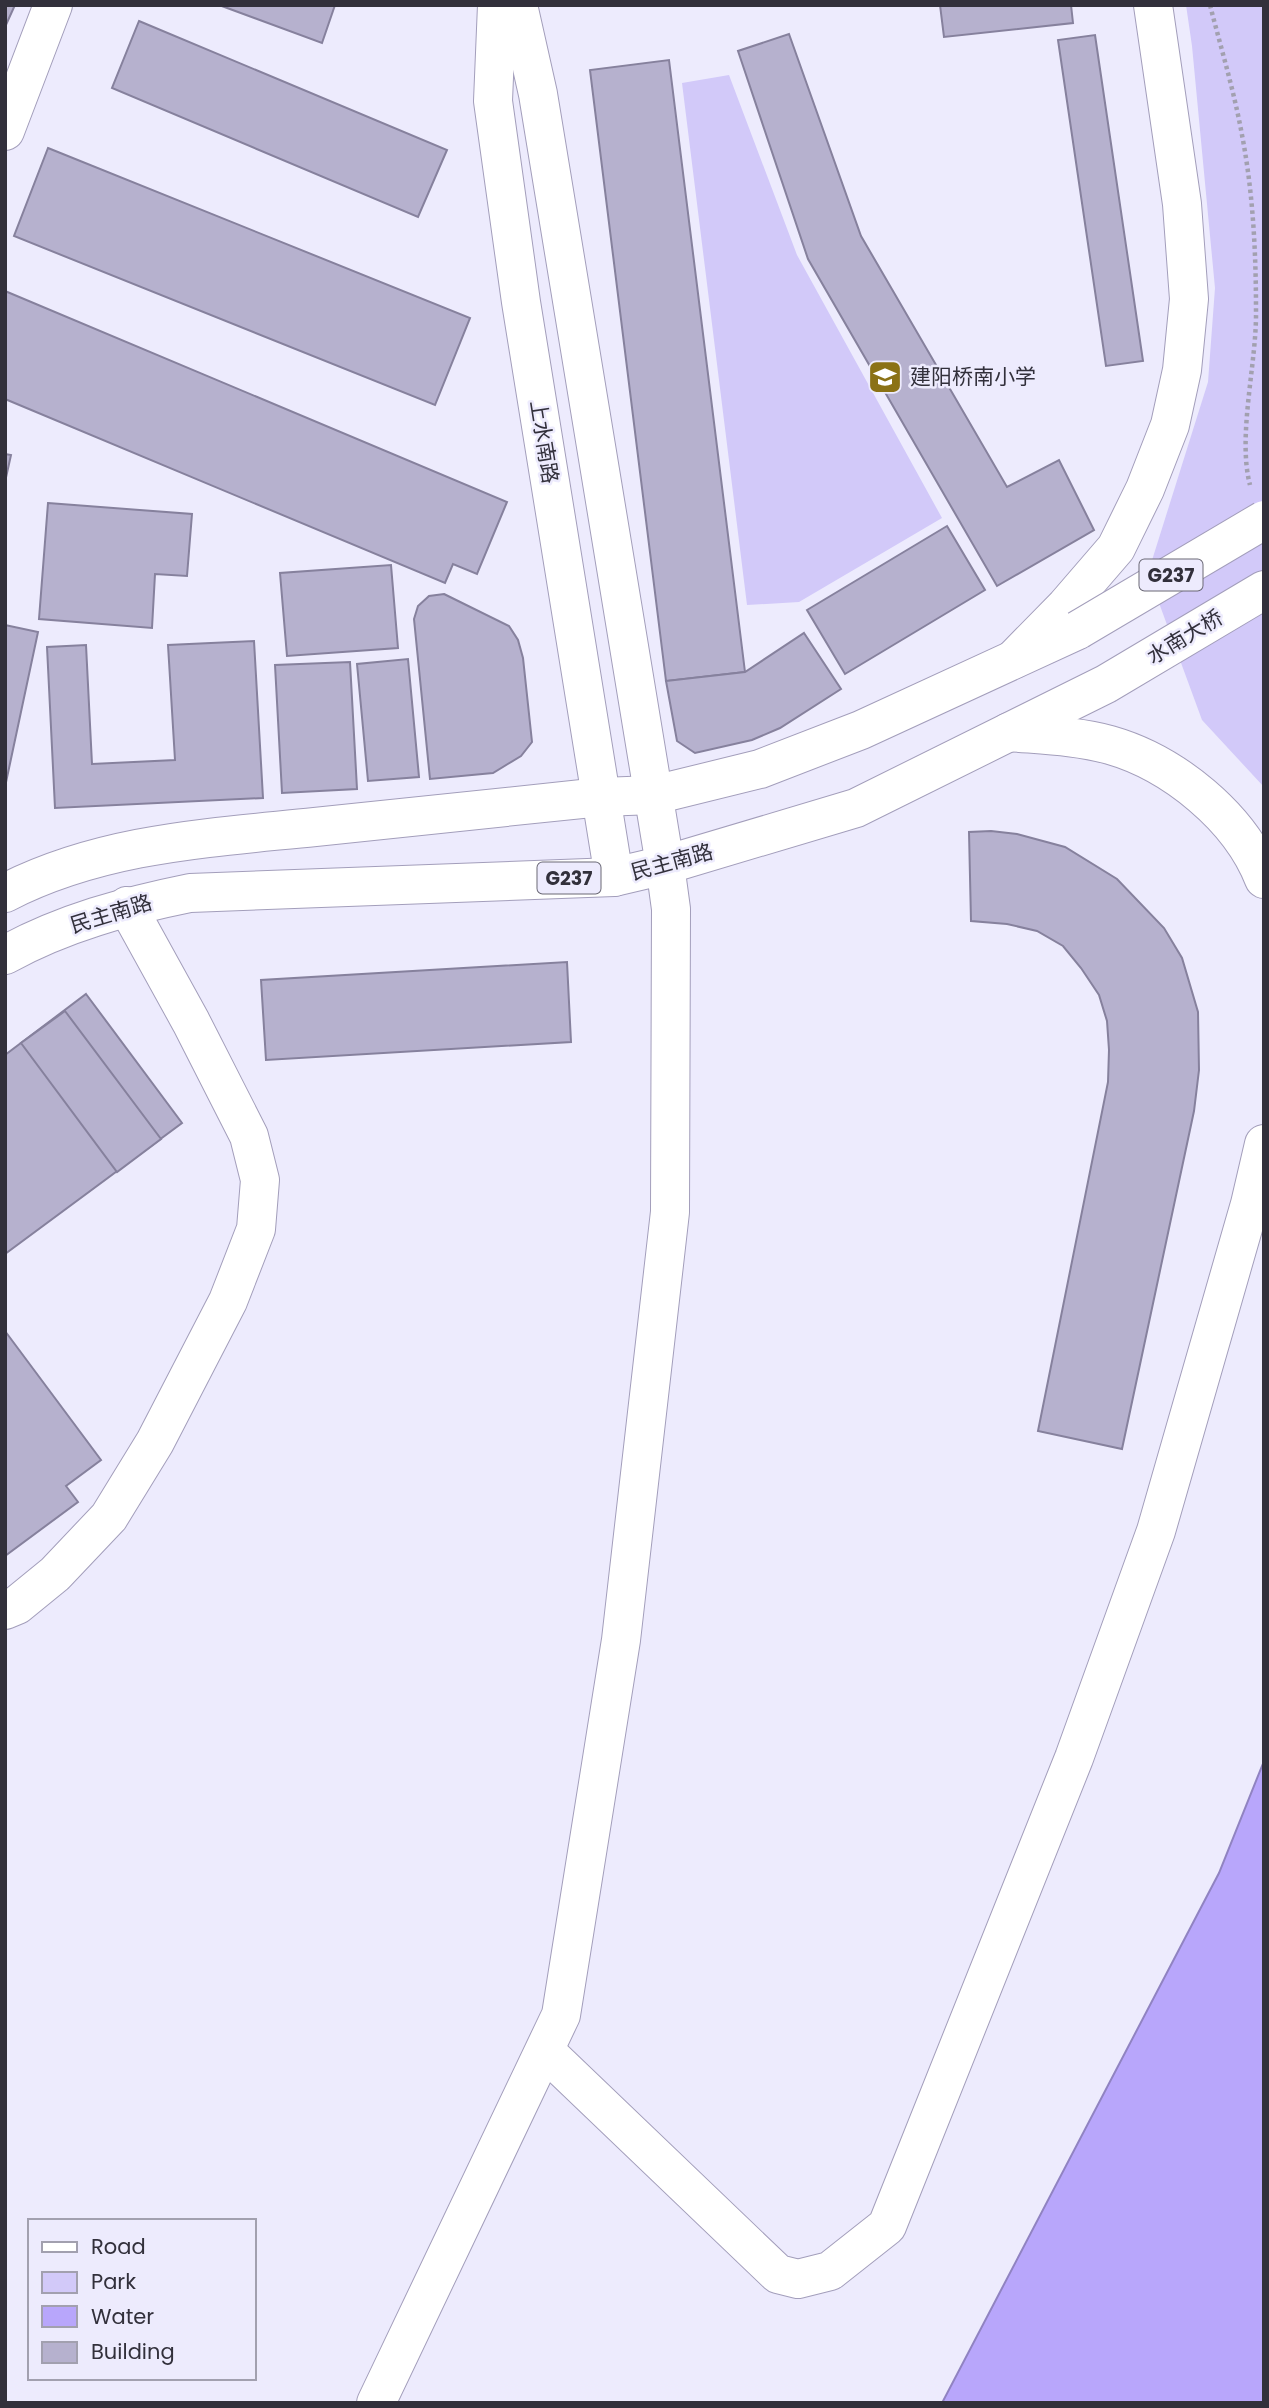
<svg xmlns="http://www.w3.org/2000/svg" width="1269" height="2408" viewBox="0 0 1269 2408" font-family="Poppins,'Noto Sans SC',sans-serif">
<rect width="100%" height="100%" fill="#edebfd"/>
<g fill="#d2c9f9">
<polygon points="1186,5 1263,5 1264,787 1202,720 1148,573 1208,382 1215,288 1192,46"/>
<polygon points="729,75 797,255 942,518 799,602 747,605 682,83"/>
</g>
<polygon fill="#b8a6fb" stroke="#9083c1" stroke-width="2" points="1264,1761 1264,2403 942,2403 1219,1873"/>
<g fill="#b6b1ce" stroke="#86819d" stroke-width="2">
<polygon points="5,5 15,5 5,27"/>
<polygon points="219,5 335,5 322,43"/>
<polygon points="940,5 1071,5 1073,23 944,37"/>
<polygon points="139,21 447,150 418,217 112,88"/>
<polygon points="789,34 861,236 1007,487 1059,460 1094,530 997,586 808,259 738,51"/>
<polygon points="1095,35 1143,361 1106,366 1058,40"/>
<polygon points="669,60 745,672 666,681 590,70"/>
<polygon points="48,148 470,318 435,405 14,236"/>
<polygon points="5,291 507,502 477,574 453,564 445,583 5,399"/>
<polygon points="5,454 11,455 5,482"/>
<polygon points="48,503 192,514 187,576 155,574 152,628 39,619"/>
<polygon points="947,526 985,590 845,674 807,610"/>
<polygon points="391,565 398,648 287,656 280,573"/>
<polygon points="444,594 509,626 518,640 523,658 532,742 521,756 493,773 430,779 414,619 418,606 429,596"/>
<polygon points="5,625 38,632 5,787"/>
<polygon points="804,633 841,689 780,728 752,740 695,753 677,741 666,681 745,672"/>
<polygon points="254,641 263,798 55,808 47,647 86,645 92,764 175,760 168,645"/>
<polygon points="408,659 419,777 368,781 357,664"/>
<polygon points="350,662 357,789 282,793 275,665"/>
<polygon points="991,831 1017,834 1065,847 1117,879 1164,928 1182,958 1198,1012 1199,1070 1194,1111 1122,1449 1038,1431 1108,1082 1109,1050 1107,1021 1099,995 1081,968 1063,946 1037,931 1007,924 971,921 969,832"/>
<polygon points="567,962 571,1042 266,1060 261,980"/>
<polygon points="86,994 182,1123 5,1254 5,1055"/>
<polygon points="65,1011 161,1139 117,1172 21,1043"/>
<polygon points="5,1331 101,1460 66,1486 78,1502 5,1556"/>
</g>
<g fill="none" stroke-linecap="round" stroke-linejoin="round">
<g stroke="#a39ebb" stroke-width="40">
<g id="minor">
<polyline points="5,131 53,5"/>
<polyline points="1014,659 1066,606 1116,548 1145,489 1170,425 1182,370 1189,299 1182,204 1153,5"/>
<path d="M1009,732C1043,735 1077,736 1110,745C1173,763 1240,817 1264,879"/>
<polyline points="5,1610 17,1605 55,1574 109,1517 155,1442 228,1301 256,1229 260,1180 249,1136 191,1022 127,906"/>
<polyline points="545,2051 778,2274 798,2279 830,2271 887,2226 1074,1758 1156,1531 1250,1204 1264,1144"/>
<polyline points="376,2403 561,2015 621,1640 670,1212 671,909 665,865"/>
</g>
</g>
<g stroke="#a39ebb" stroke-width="40">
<g id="major">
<polyline points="497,5 493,101 521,302 614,877"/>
<polyline points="518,5 538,94 665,865"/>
</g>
</g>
<g stroke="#a39ebb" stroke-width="40">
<g id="highway">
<path d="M5,893C102,843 209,838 315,827C410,817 505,807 601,797L654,795L760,769L861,730L1078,630"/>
<path d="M5,955C63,923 126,906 190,893L614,877L665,865L856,808L1106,684L1264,590"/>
</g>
</g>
<path stroke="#a2a0af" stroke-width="4.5" stroke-dasharray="3.5 3.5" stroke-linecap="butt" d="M1210,5C1221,48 1234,91 1242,135C1253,192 1256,252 1256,310C1257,362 1237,436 1250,485"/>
<use href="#minor" stroke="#fff" stroke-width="38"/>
<use href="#major" stroke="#fff" stroke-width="38"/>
<use href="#highway" stroke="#fff" stroke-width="38"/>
<g stroke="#a39ebb" stroke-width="40" stroke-linecap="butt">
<polyline id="highway-bridge" points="1078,630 1264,520"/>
</g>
<use href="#highway-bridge" stroke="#fff" stroke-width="38"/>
</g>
<defs>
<g id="school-square" transform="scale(1.75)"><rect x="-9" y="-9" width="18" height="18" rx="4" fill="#8b7215" stroke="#edebfd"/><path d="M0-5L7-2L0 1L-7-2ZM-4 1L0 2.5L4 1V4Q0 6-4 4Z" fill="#fff"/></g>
</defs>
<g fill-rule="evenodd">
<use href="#school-square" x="885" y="377"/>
</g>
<g text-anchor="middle" stroke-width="5" stroke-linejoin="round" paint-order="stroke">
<g fill="#edebfd" stroke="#6a6875" stroke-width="2">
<rect x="1139.5" y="559.5" width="63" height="31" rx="5"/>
<rect x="537.5" y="862.5" width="63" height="31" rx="5"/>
</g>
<g font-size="19" font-weight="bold" fill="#32303b">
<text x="1171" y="582">G237</text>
<text x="569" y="885">G237</text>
</g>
<g font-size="21" fill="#32303b" stroke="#edebfd" text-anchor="start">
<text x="910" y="384">建阳桥南小学</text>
</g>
<g font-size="21" fill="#32303b" stroke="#edebfd">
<text transform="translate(544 442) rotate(81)" y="7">上水南路</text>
<text transform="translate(1185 637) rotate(-31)" y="7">水南大桥</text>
<text transform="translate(672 862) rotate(-15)" y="7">民主南路</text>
<text transform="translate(111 914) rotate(-17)" y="7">民主南路</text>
</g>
</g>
<rect width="1269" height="2408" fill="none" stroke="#32303b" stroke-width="14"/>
<rect x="28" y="2219" width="228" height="161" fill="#edebfd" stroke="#a2a0af" stroke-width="2"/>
<rect x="42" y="2242" width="35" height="10" fill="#ffffff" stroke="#a2a0af" stroke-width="2"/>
<text x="91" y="2254" font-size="21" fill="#32303b">Road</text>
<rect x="42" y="2272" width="35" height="21" fill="#d2c9f9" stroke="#a2a0af" stroke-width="2"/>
<text x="91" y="2289" font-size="21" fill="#32303b">Park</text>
<rect x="42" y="2306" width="35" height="21" fill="#b8a6fb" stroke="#a2a0af" stroke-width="2"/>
<text x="91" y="2324" font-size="21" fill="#32303b">Water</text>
<rect x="42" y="2342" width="35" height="21" fill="#b6b1ce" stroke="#a2a0af" stroke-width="2"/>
<text x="91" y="2359" font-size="21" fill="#32303b">Building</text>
</svg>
